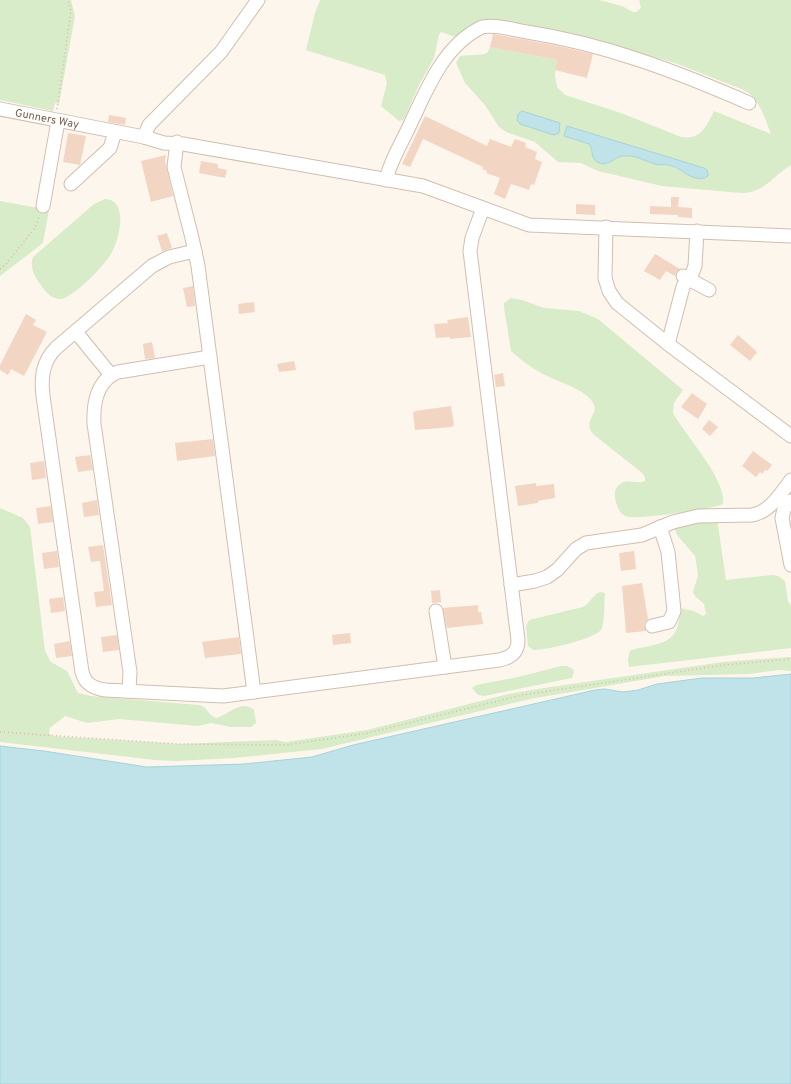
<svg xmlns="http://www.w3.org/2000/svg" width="791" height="1084" viewBox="0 0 791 1084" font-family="Overpass,sans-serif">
<rect width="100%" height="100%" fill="#fdf6ec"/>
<g fill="#d8ecc9" fill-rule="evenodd">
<polygon points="0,0 71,0 75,16 59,104 55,103 53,111 0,100"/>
<path d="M320,0H599L622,6L633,12H636L641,8L639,0H791V165C773,176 764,193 741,193L662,186L598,171L581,163L558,162L535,142L506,132L499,127L485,105L465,83L456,63L460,56L485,54L488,52L490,47L557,60L555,75L557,87L565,95L621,113L681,137C701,140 706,127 714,111L771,134C765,119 760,99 744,90L675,63L573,34L503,20C481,19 473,25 455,37L441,32L439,35L434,58L419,85L405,117L403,120L399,121L381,106L387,83L385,75L306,50L315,13ZM577,129L641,150L704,168L690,176L669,165H661L628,155L621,156L607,164L593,155L589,144L571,139Z"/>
<path d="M105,199C128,200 120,235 113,250C108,262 73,299 60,299C52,299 45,292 41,285C35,277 29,267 33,257L94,204Z"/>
<polygon points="0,201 49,210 43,243 0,276"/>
<path d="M511,298L522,300L544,308L579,311L598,319L683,390L674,403L673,413C685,435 727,480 723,504C714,509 641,519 629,517C621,516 618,509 616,502C614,496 614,489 619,485C626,477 637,485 645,481V477L641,472L593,434C583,420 598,415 594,405C588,389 555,381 541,373C530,367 520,359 511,351L504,308V303Z"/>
<path d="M0,508L23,518L30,527L45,651L51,662L67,671L78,693L91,696L199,705C208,707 209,717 217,718C230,714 241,699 254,710L256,723L251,727H231L211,723L198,726L119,719L87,723L65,716L50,728L49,733L52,736L179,744L276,740L286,742L367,730L508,694L544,688L723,662L788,657H791V671L779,670L749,674L665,676L530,699L322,749L233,758L176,761L155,760L0,742Z"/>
<path d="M717,518L726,580L772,575L778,576L785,581L788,601L791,606V648L629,667L628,659L630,651C635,648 640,648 645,647C672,641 679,637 680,608L694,611L703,616L706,614L704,604L695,596L693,592L698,575L695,556L677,535L674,526Z"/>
<path d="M601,592L605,593C604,600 605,625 601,630C592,640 546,650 533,650L528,646L526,626L529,620L583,607C591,603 593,593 601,592Z"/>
<polygon points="561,666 567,666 573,669 574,672 572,678 484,696 478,695 472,688 476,685 518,677"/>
</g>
<g fill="#bfe3e8" stroke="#a5d3da">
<polygon points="522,111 560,123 559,133 554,135 520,124 517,120 518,114"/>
<path d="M567,126L704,168L707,170L708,176C694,185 681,167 668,165C665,164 662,165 659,165C648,163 635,154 623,156C614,157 606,170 595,160C591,156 593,149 589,144L564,136Z"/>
<polygon points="791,674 791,1084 0,1084 0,746 44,751 147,767 244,764 312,757 353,745 595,690 605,689 623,692 638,690 657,684 702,678 753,678"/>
</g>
<g fill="#f3d5c3">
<polygon points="493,34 554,45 593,54 587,78 555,70 557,60 490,47"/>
<polygon points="109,115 126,118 125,125 108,122"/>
<polygon points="425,116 487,146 490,139 511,147 515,139 526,143 525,147 537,152 535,159 542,162 534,185 531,184 529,190 511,184 505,199 494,194 500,178 486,173 487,171 482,169 483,167 423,139 410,167 402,164"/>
<polygon points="68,133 86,136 80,165 63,162"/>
<polygon points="166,155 165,161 173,196 151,202 141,161"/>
<polygon points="201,161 218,164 218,168 227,170 225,178 199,173"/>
<polygon points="671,197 679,197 678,207 692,208 692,218 678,217 678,215 650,214 650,206 671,207"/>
<polygon points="576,204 595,205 595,215 576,214"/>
<polygon points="167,233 172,248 162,251 157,236"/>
<polygon points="655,254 680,269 676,272 675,276 666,271 660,280 644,271"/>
<polygon points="193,286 195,306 187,307 183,288"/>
<polygon points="254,302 255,312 239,314 238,304"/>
<polygon points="26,314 36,320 33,325 47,332 24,376 11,369 8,375 0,370 0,365"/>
<polygon points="468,317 471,337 450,339 450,337 436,338 434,324 448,323 447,320"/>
<polygon points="738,335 757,352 750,361 730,345"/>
<polygon points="152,342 155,358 145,359 143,344"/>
<polygon points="294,361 296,370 279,372 277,364"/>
<polygon points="503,373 505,386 496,387 494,375"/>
<polygon points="692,393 707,404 698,419 681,407"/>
<polygon points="451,406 454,425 452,427 415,430 413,413 415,411"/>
<polygon points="709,420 718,427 710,436 702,429"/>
<polygon points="213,439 215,456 177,461 175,443"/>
<polygon points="753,451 772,465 767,471 765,470 762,474 760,472 756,477 742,466"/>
<polygon points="90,455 93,470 78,472 75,457"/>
<polygon points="44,461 46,478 32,480 30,463"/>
<polygon points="536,483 536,486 554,484 555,498 538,501 538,503 518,506 515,486"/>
<polygon points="97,500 99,515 84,517 82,503"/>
<polygon points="51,506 53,522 38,524 36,508"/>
<polygon points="103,545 112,605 96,607 94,592 104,591 100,561 91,562 88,547"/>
<polygon points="57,551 59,567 44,569 42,553"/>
<polygon points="634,551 636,569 621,571 619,553"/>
<polygon points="642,583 648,619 644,624 646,631 626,633 622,586"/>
<polygon points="440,590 441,602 432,603 431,591"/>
<polygon points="63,597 65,611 51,613 49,599"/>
<polygon points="478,605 478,612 481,612 483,624 447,628 443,608"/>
<polygon points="350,633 351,643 333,645 332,635"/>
<polygon points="117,635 119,650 103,652 101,637"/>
<polygon points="239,637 241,654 205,658 202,642"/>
<polygon points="70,641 72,656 56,658 54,644"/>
</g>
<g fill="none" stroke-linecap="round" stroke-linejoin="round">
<g stroke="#d1beb0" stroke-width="15">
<g id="minor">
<path id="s1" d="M0,109L144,137L164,143L183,144L423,186L529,225L791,236"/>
<polyline points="144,137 149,125 221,52 258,0"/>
<polyline points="177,142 174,167 192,238 198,266 254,692"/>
<path d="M386,180C390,162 400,146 408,129C426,92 442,46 482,27C497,24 513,30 527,32C605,44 678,72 749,103"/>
<polyline points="71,184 110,148 115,132"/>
<polyline points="43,206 58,121"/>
<polyline points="606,227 605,278 609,291 617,303 668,344 791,436"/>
<path d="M195,251L169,257L152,266L56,348C42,362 41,378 43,396L82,672C85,684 93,688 105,690L223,696L499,660C510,658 518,653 518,640L470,251L472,238L483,208"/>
<polyline points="683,276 709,290"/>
<polyline points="690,279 695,266 697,231"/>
<polyline points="76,332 111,375"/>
<polyline points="668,344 683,287 688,278"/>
<polyline points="791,501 784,509 782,518 791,565"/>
<path d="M511,585L535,581L547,577L557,570L576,549L586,543L642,535L673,522L698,516L752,515C770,512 781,493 791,480"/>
<polyline points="436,611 445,667"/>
<polyline points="652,626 669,622 674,611 668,552 660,527"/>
<path d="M129,691L130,672L94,424C93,404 97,380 118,372L210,357"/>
</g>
</g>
<g stroke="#d9b8a5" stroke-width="1.5" stroke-dasharray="1 3" stroke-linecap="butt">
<polyline points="57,109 71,11 68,0"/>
<polyline points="0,269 6,264 35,228 39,217"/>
<polyline points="0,732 179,744 286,745 368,733 522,695 724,665 791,659"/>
</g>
<use href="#minor" stroke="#fff" stroke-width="13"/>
</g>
<g text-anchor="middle" stroke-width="3.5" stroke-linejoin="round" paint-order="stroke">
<g font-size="11" fill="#7a5c4d" stroke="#fffaf3">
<text dy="4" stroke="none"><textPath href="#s1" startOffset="48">Gunners Way</textPath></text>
</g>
</g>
</svg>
